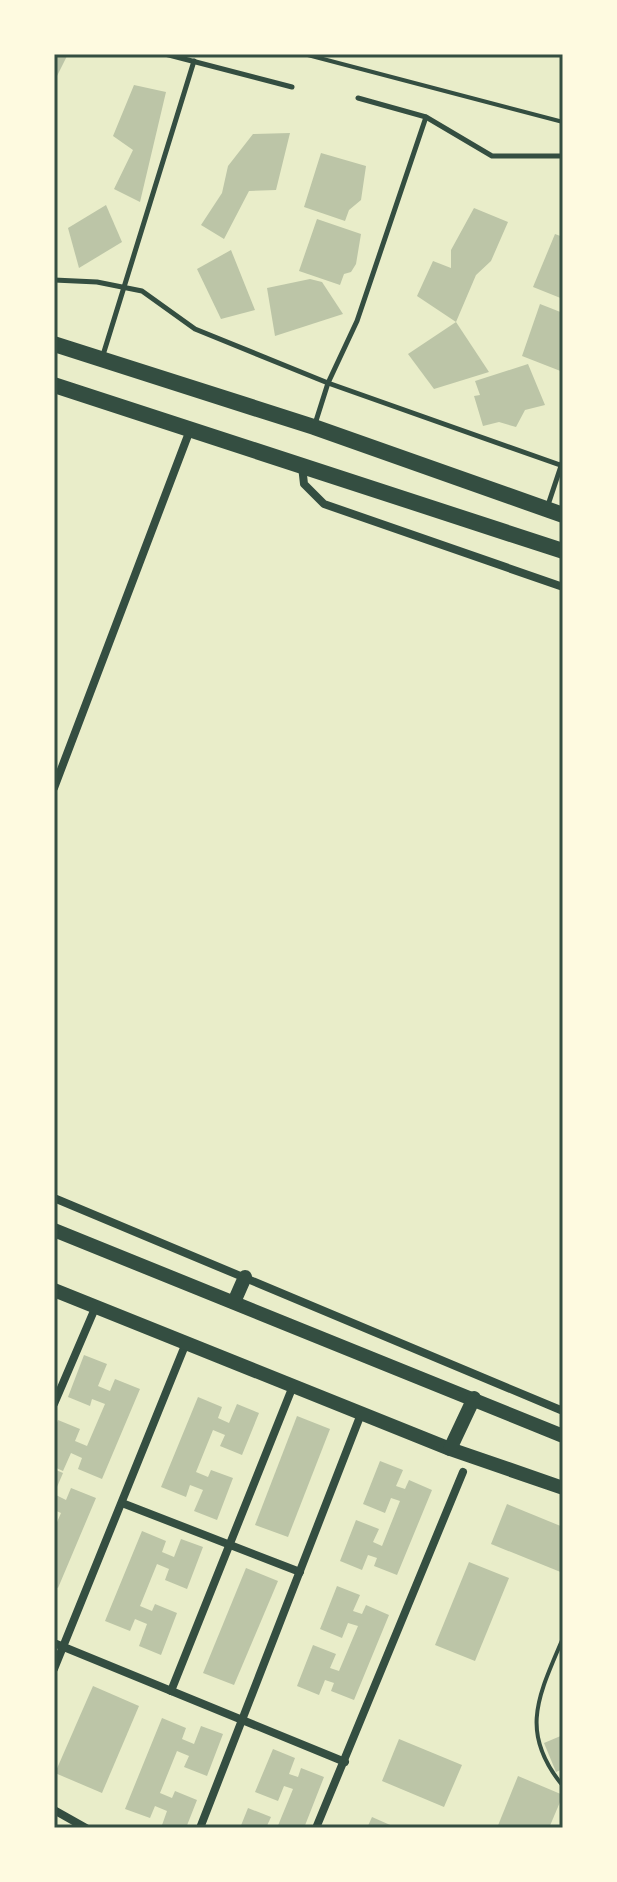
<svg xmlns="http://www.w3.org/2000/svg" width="617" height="1882" viewBox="0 0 617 1882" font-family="'Fira Sans Condensed',sans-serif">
<rect width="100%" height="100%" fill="#e9edc9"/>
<g fill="#bcc5a7">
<polygon points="68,54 54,82 54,57"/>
<polygon points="134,85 166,92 140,202 114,189 133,150 113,136"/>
<polygon points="290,133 276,190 249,191 224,239 201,225 222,193 228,166 253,134"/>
<polygon points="321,153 366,166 361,200 349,210 345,221 304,207"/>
<polygon points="106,205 122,242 79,268 68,228"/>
<polygon points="474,208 508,222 491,261 476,275 456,322 417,296 433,261 451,268 451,250"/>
<polygon points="317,219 361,234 356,264 351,272 344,274 340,285 299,271"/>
<polygon points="555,234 563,237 563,299 533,287"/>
<polygon points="231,250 255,310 221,319 197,269"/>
<polygon points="310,279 322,282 343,314 275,336 267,288"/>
<polygon points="540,304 563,313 563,372 522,356"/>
<polygon points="456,322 489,372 434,389 408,354"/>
<polygon points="528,364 545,405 525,410 516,427 499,422 483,426 474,396 480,395 475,381"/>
<polygon points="84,1355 107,1364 98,1386 110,1391 115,1379 140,1389 102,1479 78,1469 82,1458 71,1453 63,1471 54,1467 54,1430 58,1420 80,1429 75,1441 87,1446 105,1404 92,1399 90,1406 68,1397"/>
<polygon points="198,1397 222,1407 218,1418 229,1423 237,1404 259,1413 242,1455 220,1446 225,1435 213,1430 196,1472 208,1477 211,1470 233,1478 217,1520 194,1511 203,1490 190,1485 186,1497 161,1487"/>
<polygon points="297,1416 330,1429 288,1537 255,1525"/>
<polygon points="380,1461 403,1470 396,1486 405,1489 409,1480 432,1490 397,1575 374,1566 377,1558 368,1555 362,1570 340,1561 356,1520 379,1529 373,1542 382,1546 400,1501 391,1498 385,1513 363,1504"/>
<polygon points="54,1469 63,1473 54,1494"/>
<polygon points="71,1488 96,1498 58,1588 54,1586 54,1529 61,1513 54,1510 54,1494 66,1500"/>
<polygon points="507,1504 563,1527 563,1573 491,1544"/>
<polygon points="142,1531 166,1541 162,1552 174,1557 181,1539 203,1547 187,1589 165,1580 169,1569 157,1564 140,1606 152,1611 155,1604 177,1613 161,1655 139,1646 147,1624 135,1619 130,1631 105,1621"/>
<polygon points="469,1562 509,1578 475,1661 435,1645"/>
<polygon points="246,1568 278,1581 234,1685 203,1673"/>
<polygon points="337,1586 360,1595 353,1611 362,1614 366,1605 389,1615 354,1700 331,1691 334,1683 325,1680 319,1695 297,1686 313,1645 336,1654 330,1668 339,1671 358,1626 348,1623 342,1638 320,1629"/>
<polygon points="93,1686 139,1706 102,1793 55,1773"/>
<polygon points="162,1718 186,1728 182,1739 194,1744 201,1726 223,1734 207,1776 184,1767 189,1756 177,1751 160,1793 172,1798 175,1791 197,1800 186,1828 161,1828 167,1811 155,1806 150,1818 125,1809"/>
<polygon points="563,1735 563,1769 556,1772 544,1743"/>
<polygon points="399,1739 462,1765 444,1807 382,1781"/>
<polygon points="273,1749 295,1758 289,1774 298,1777 301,1768 324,1777 304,1828 277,1828 293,1789 284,1786 278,1801 255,1792"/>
<polygon points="518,1776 563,1795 549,1828 497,1828"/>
<polygon points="248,1808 271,1817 266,1828 240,1828"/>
<polygon points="372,1817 397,1828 367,1828"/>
</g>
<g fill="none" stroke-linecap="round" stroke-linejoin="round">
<g stroke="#344e41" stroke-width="4">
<polyline points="304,54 563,122"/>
<path d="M563,1638C539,1695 518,1732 563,1786"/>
</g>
<g stroke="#344e41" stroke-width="5">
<polyline points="165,54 292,87"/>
<polyline points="358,98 426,117 492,156 563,156"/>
<polyline points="54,280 97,282 142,291 195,329 328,383 563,466"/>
<polyline points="103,355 194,61"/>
<polyline points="315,424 328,383 357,321 426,117"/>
<polyline points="547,508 563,460"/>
</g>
<g stroke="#344e41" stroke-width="8">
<polyline points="302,466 304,484 324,504 563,587"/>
<polyline points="54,788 190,430"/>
<polyline points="54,1198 563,1411"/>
<polyline points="54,1404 96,1306"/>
<polyline points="122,1503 300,1572"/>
<polyline points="54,1643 345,1762"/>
<polyline points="54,1669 186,1343"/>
<polyline points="171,1691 293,1386"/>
<polyline points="54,1810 86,1828"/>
<polyline points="200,1828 361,1414"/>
<polyline points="316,1828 463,1472"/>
</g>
<g stroke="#344e41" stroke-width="14">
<polyline points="54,1230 563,1436"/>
<polyline points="54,1290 450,1449 563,1488"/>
<polyline points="234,1302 245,1277"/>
<polyline points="450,1449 474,1398"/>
</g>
<g stroke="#344e41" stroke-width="16">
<polyline points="54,344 314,427 563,515"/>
<polyline points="54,385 563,551"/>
</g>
</g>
<rect width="617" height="1882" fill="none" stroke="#fefae0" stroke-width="112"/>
<rect x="56" y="56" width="505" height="1770" fill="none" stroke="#344e41" stroke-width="3"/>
</svg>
